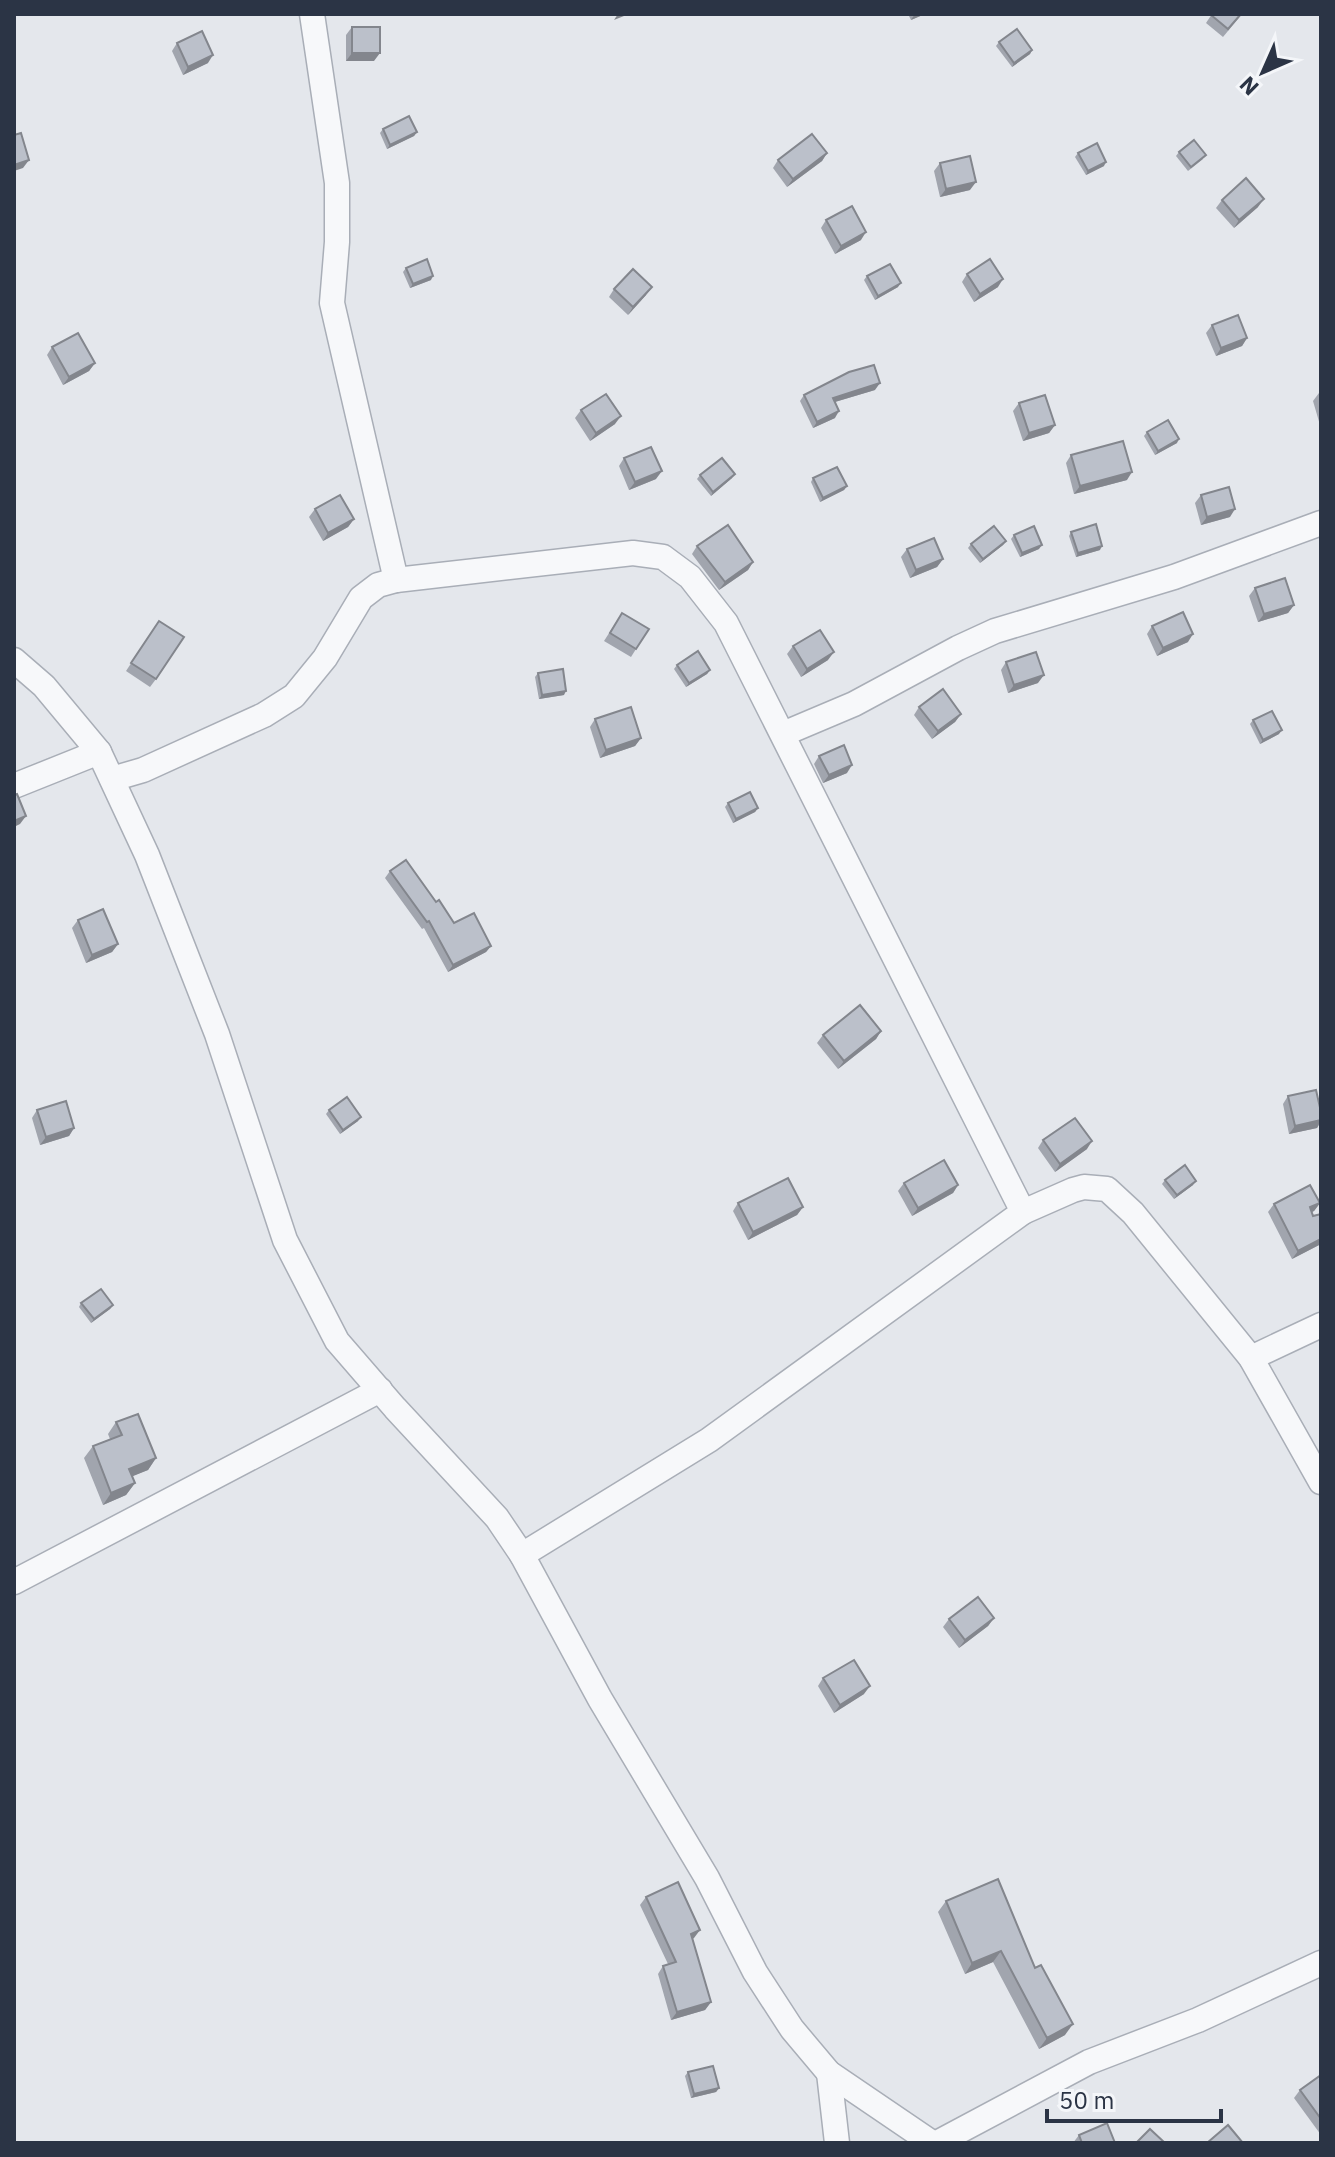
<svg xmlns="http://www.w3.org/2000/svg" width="1335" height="2157" viewBox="0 0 1335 2157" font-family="'IBM Plex Sans',sans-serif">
<rect width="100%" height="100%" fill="#e4e7ec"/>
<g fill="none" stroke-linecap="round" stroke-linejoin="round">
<g stroke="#a9aeb7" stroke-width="27">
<g id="minor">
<polyline points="312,14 337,183 337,242 332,303 396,580"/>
<polyline points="14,660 44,686 99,752 147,855 217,1034 285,1240 337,1341 395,1408 497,1518 522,1555 600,1699 707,1878 755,1972 792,2029 829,2073 932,2143"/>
<polyline points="783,734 854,704 958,648 995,631 1174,577 1321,523"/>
<polyline points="112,779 143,770 264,715 294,696 325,658 361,598 378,585 396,580 633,553 663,557 690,577 726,623 1023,1212 709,1440 522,1555"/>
<polyline points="14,786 99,752"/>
<polyline points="1023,1212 1073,1190 1084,1187 1107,1189 1133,1213 1251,1358 1321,1482"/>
<polyline points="1251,1358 1321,1325"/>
<polyline points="14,1582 380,1390"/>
<polyline points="829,2073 837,2143"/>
<polyline points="937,2143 1089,2062 1198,2020 1321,1963"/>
</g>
</g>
<use href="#minor" stroke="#f7f8fa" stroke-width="24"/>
</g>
<g fill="#a1a5ae">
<polygon points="908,14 925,14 911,20"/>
<polygon points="1212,14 1242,14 1223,37 1206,23"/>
<polygon points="352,27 374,61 346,61 346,35"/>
<polygon points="999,42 1032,50 1030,54 1012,67 996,46"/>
<polygon points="177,43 208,63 183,75 172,51"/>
<polygon points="383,129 417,132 414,136 387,149 380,133"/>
<polygon points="1179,152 1203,159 1188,171 1176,156"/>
<polygon points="827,153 822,161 787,187 773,168 778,160"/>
<polygon points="1078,153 1104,166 1086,175 1075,157"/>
<polygon points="940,163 970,190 940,197 934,171"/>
<polygon points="1222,200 1258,207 1234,228 1216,208"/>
<polygon points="826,220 861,240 835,254 821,228"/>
<polygon points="406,268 431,280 410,288 403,272"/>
<polygon points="967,274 998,287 974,302 962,282"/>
<polygon points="867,276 898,287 875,300 864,280"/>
<polygon points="614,289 646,295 628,315 609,297"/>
<polygon points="1212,325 1247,338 1242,346 1216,356 1206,333"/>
<polygon points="52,347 95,363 89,371 63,385 47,355"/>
<polygon points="875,390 835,402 835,418 813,428 800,401 804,395"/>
<polygon points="1319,393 1321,393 1321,424 1320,425 1313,401"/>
<polygon points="1019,403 1055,425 1049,433 1023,441 1013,411"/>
<polygon points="581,410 615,424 590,441 575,418"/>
<polygon points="1147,432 1177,443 1155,455 1144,436"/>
<polygon points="1071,455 1127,480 1074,494 1066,463"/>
<polygon points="624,458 656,479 629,490 619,466"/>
<polygon points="700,475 732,478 711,496 697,479"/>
<polygon points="813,478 847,486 844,490 820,502 811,482"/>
<polygon points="1201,495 1230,517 1201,525 1195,503"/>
<polygon points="315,509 354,519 348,527 323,541 309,517"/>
<polygon points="1071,532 1100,550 1076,557 1069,536"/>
<polygon points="1014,535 1039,549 1020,557 1011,539"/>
<polygon points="1006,541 1003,545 980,563 968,548 971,544"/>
<polygon points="697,546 753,562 748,570 719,590 692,554"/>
<polygon points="907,549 943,559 937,567 910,578 901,557"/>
<polygon points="1255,588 1294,605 1288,613 1258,622 1249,596"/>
<polygon points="622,613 636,649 631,657 604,641"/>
<polygon points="159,621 156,679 150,687 126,671"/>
<polygon points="1152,626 1188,642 1157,656 1147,634"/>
<polygon points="793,646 828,660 801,677 787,654"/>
<polygon points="1006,662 1038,683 1008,693 1001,670"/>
<polygon points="677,665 710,670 707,674 686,687 674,669"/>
<polygon points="538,673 564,695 539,699 535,677"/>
<polygon points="919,707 961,714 955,722 932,739 914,715"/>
<polygon points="595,719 641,738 635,746 600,758 590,727"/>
<polygon points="1253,720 1279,734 1260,744 1250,724"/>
<polygon points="819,756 847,773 823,783 814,764"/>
<polygon points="728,803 758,808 755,812 733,823 725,807"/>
<polygon points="390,871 436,902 454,923 491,946 486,952 448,972 424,928 422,929 385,878"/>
<polygon points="78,920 118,944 112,952 86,963 72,928"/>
<polygon points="881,1031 876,1039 838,1069 817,1043 823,1035"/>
<polygon points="1288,1096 1321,1112 1321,1122 1317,1128 1289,1134 1283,1104"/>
<polygon points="37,1110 74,1128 69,1136 40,1145 32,1118"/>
<polygon points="329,1110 358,1121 340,1134 326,1114"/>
<polygon points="1043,1140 1087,1149 1055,1172 1038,1148"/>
<polygon points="1165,1180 1193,1185 1174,1199 1162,1184"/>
<polygon points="904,1183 958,1185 953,1193 912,1216 898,1191"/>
<polygon points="738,1203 803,1207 797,1215 748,1240 733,1211"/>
<polygon points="1320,1203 1314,1211 1312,1212 1313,1216 1321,1214 1321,1244 1292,1259 1268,1212 1274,1204"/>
<polygon points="81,1303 113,1305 110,1309 91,1323 79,1307"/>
<polygon points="116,1422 156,1458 148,1470 132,1476 135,1483 126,1495 103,1505 84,1458 93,1446 110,1439 108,1434"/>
<polygon points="994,1618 988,1626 959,1648 943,1627 949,1619"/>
<polygon points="823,1678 864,1694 834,1713 818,1686"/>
<polygon points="646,1897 694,1938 692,1939 711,2002 705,2010 671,2020 658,1974 663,1966 668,1964 640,1905"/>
<polygon points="946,1901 1035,1968 1065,2035 1039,2049 993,1962 965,1974 938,1912"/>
<polygon points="688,2072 719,2088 716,2092 691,2098 685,2076"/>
<polygon points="1321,2075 1321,2135 1294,2098 1300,2090"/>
<polygon points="1079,2135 1115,2143 1073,2143"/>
</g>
<g fill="#83868d">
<polygon points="618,14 629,14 614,20"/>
<polygon points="915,14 925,14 911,20"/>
<polygon points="1032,50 1030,54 1012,67 1014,63"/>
<polygon points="352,53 380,53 374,61 346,61"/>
<polygon points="213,55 208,63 183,75 188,67"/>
<polygon points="417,132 414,136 387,149 390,145"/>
<polygon points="827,153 822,161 787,187 793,179"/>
<polygon points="29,160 23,168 14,171 14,165"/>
<polygon points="1106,162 1104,166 1086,175 1088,171"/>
<polygon points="976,182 970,190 940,197 946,189"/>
<polygon points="1264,199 1258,207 1234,228 1239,220"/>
<polygon points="866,232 861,240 835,254 841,246"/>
<polygon points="433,276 431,280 410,288 413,284"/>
<polygon points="1003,279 998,287 974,302 980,294"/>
<polygon points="901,283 898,287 875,300 878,296"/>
<polygon points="652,287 646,295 628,315 633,307"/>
<polygon points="1247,338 1242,346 1216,356 1221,348"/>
<polygon points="95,363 89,371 63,385 69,377"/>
<polygon points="880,383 875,390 828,404 833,398"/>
<polygon points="839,411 835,418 813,428 817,422"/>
<polygon points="621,416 615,424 590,441 596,433"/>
<polygon points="1055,425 1049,433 1023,441 1029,433"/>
<polygon points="1179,439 1177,443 1155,455 1158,451"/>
<polygon points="662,471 656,479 629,490 635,482"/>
<polygon points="1132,472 1127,480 1074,494 1080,486"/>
<polygon points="735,474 732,478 711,496 713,492"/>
<polygon points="847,486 844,490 820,502 823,498"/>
<polygon points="1235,509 1230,517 1201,525 1207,517"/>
<polygon points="354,519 348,527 323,541 328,533"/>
<polygon points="1006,541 1003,545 980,563 983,559"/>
<polygon points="1042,545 1039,549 1020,557 1022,553"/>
<polygon points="1102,546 1100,550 1076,557 1078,553"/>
<polygon points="943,559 937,567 910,578 916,570"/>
<polygon points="753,562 748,570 719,590 725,582"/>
<polygon points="1294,605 1288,613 1258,622 1264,614"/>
<polygon points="1193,634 1188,642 1157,656 1163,648"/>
<polygon points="834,652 828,660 801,677 807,669"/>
<polygon points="710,670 707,674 686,687 689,683"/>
<polygon points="1044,675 1038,683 1008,693 1014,685"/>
<polygon points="566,691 564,695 539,699 542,695"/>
<polygon points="961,714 955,722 932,739 938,731"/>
<polygon points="1282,730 1279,734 1260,744 1263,740"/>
<polygon points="641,738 635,746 600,758 606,750"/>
<polygon points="852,765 847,773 823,783 829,775"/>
<polygon points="758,808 755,812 733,823 736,819"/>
<polygon points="26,816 20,824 14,827 14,821"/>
<polygon points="118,944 112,952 86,963 92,955"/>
<polygon points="491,946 486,952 448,972 453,965"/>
<polygon points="881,1031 876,1039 838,1069 844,1061"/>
<polygon points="361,1117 358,1121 340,1134 343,1130"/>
<polygon points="1321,1120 1317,1128 1289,1134 1295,1126"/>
<polygon points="74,1128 69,1136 40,1145 46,1137"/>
<polygon points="1092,1141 1087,1149 1055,1172 1060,1164"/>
<polygon points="1196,1181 1193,1185 1174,1199 1177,1195"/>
<polygon points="958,1185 953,1193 912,1216 918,1208"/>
<polygon points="1320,1203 1314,1211 1305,1215 1310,1207"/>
<polygon points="803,1207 797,1215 748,1240 753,1232"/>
<polygon points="1321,1239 1321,1244 1292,1259 1298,1251"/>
<polygon points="113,1305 110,1309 91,1323 94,1319"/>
<polygon points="156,1458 148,1470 121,1481 129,1469"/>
<polygon points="135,1483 126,1495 103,1505 111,1493"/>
<polygon points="994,1618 988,1626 959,1648 965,1640"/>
<polygon points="870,1686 864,1694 834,1713 840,1705"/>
<polygon points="700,1930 694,1938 685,1942 691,1934"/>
<polygon points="1001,1951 993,1962 965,1974 972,1963"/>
<polygon points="711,2002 705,2010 671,2020 677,2012"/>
<polygon points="1073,2024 1065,2035 1039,2049 1047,2038"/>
<polygon points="719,2088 716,2092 691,2098 694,2094"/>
</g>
<g fill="#bbc0ca" stroke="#83868d" stroke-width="2">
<polygon points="1212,14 1241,14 1228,29 1211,15"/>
<rect x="352" y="27" width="28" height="26"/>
<polygon points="1017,29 1032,50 1014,63 999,42"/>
<polygon points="202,31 213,55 188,67 177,43"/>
<polygon points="409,116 417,132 390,145 383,129"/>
<polygon points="21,133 29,160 14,165 14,135"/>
<polygon points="812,134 827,153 793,179 778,160"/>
<polygon points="1194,140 1206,155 1191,167 1179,152"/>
<polygon points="1097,143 1106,162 1088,171 1078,153"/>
<polygon points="970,156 976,182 946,189 940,163"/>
<polygon points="1246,178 1264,199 1239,220 1222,200"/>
<polygon points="852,206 866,232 841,246 826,220"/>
<polygon points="427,259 433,276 413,284 406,268"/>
<polygon points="990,259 1003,279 980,294 967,274"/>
<polygon points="890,264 901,283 878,296 867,276"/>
<polygon points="633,269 652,287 633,307 614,289"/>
<polygon points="1238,315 1247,338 1221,348 1212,325"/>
<polygon points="78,333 95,363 69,377 52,347"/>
<polygon points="874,365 880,383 833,398 839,411 817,422 804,395 849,372"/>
<polygon points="606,394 621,416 596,433 581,410"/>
<polygon points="1045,395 1055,425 1029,433 1019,403"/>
<polygon points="1168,420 1179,439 1158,451 1147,432"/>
<polygon points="1123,441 1132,472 1080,486 1071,455"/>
<polygon points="651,447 662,471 635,482 624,458"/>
<polygon points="722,458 735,474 713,492 700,475"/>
<polygon points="837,467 847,486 823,498 813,478"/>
<polygon points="1229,487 1235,509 1207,517 1201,495"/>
<polygon points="340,495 354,519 328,533 315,509"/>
<polygon points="1096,524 1102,546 1078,553 1071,532"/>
<polygon points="728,525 753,562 725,582 697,546"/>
<polygon points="994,526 1006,541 983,559 971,544"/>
<polygon points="1034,526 1042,545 1022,553 1014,535"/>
<polygon points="934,538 943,559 916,570 907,549"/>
<polygon points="1285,578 1294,605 1264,614 1255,588"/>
<polygon points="1183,612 1193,634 1163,648 1152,626"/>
<polygon points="622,613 649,629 636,649 610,633"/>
<polygon points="159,621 184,637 156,679 131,663"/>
<polygon points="820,630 834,652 807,669 793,646"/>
<polygon points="698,651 710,670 689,683 677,665"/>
<polygon points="1036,652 1044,675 1014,685 1006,662"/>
<polygon points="563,669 566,691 542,695 538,673"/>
<polygon points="943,689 961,714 938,731 919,707"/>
<polygon points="631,707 641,738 606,750 595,719"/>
<polygon points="1272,711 1282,730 1263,740 1253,720"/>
<polygon points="844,745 852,765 829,775 819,756"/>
<polygon points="750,792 758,808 736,819 728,803"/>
<polygon points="17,794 26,816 14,821 14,795"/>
<polygon points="406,860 436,902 439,900 454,923 474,913 491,946 453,965 429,921 427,922 390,871"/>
<polygon points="103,909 118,944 92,955 78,920"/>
<polygon points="860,1005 881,1031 844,1061 823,1035"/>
<polygon points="1316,1090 1321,1112 1321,1120 1295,1126 1288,1096"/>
<polygon points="347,1097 361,1117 343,1130 329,1110"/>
<polygon points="66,1101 74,1128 46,1137 37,1110"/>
<polygon points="1075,1118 1092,1141 1060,1164 1043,1140"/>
<polygon points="944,1160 958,1185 918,1208 904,1183"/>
<polygon points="1185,1165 1196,1181 1177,1195 1165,1180"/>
<polygon points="788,1178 803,1207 753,1232 738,1203"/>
<polygon points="1310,1185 1320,1203 1310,1207 1313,1216 1321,1214 1321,1239 1298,1251 1274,1204"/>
<polygon points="101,1289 113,1305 94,1319 81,1303"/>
<polygon points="138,1414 156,1458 129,1469 135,1483 111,1493 93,1446 122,1435 116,1422"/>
<polygon points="978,1597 994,1618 965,1640 949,1619"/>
<polygon points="854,1660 870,1686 840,1705 823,1678"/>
<polygon points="998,1879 1035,1968 1041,1965 1073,2024 1047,2038 1001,1951 972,1963 946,1901"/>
<polygon points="678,1882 700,1930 691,1934 711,2002 677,2012 663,1966 676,1962 646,1897"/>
<polygon points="713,2066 719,2088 694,2094 688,2072"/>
<polygon points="1321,2075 1321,2119 1300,2090"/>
<polygon points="1107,2123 1115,2143 1082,2143 1079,2135"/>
<polygon points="1228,2125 1243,2143 1207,2143"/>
<polygon points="1150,2129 1165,2143 1136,2143"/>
</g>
<rect width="1335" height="2157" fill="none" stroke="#2b3445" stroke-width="32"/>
<g transform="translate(1263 72) rotate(225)" stroke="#f4f6f9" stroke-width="6" paint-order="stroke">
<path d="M0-6L14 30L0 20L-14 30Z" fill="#2b3445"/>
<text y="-12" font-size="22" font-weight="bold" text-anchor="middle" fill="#2b3445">N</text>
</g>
<path d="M1047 2109v12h174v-12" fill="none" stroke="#2b3445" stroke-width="4"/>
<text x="1059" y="2109" font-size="24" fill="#2b3445" stroke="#f4f6f9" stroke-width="6" paint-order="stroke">50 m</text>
</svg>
